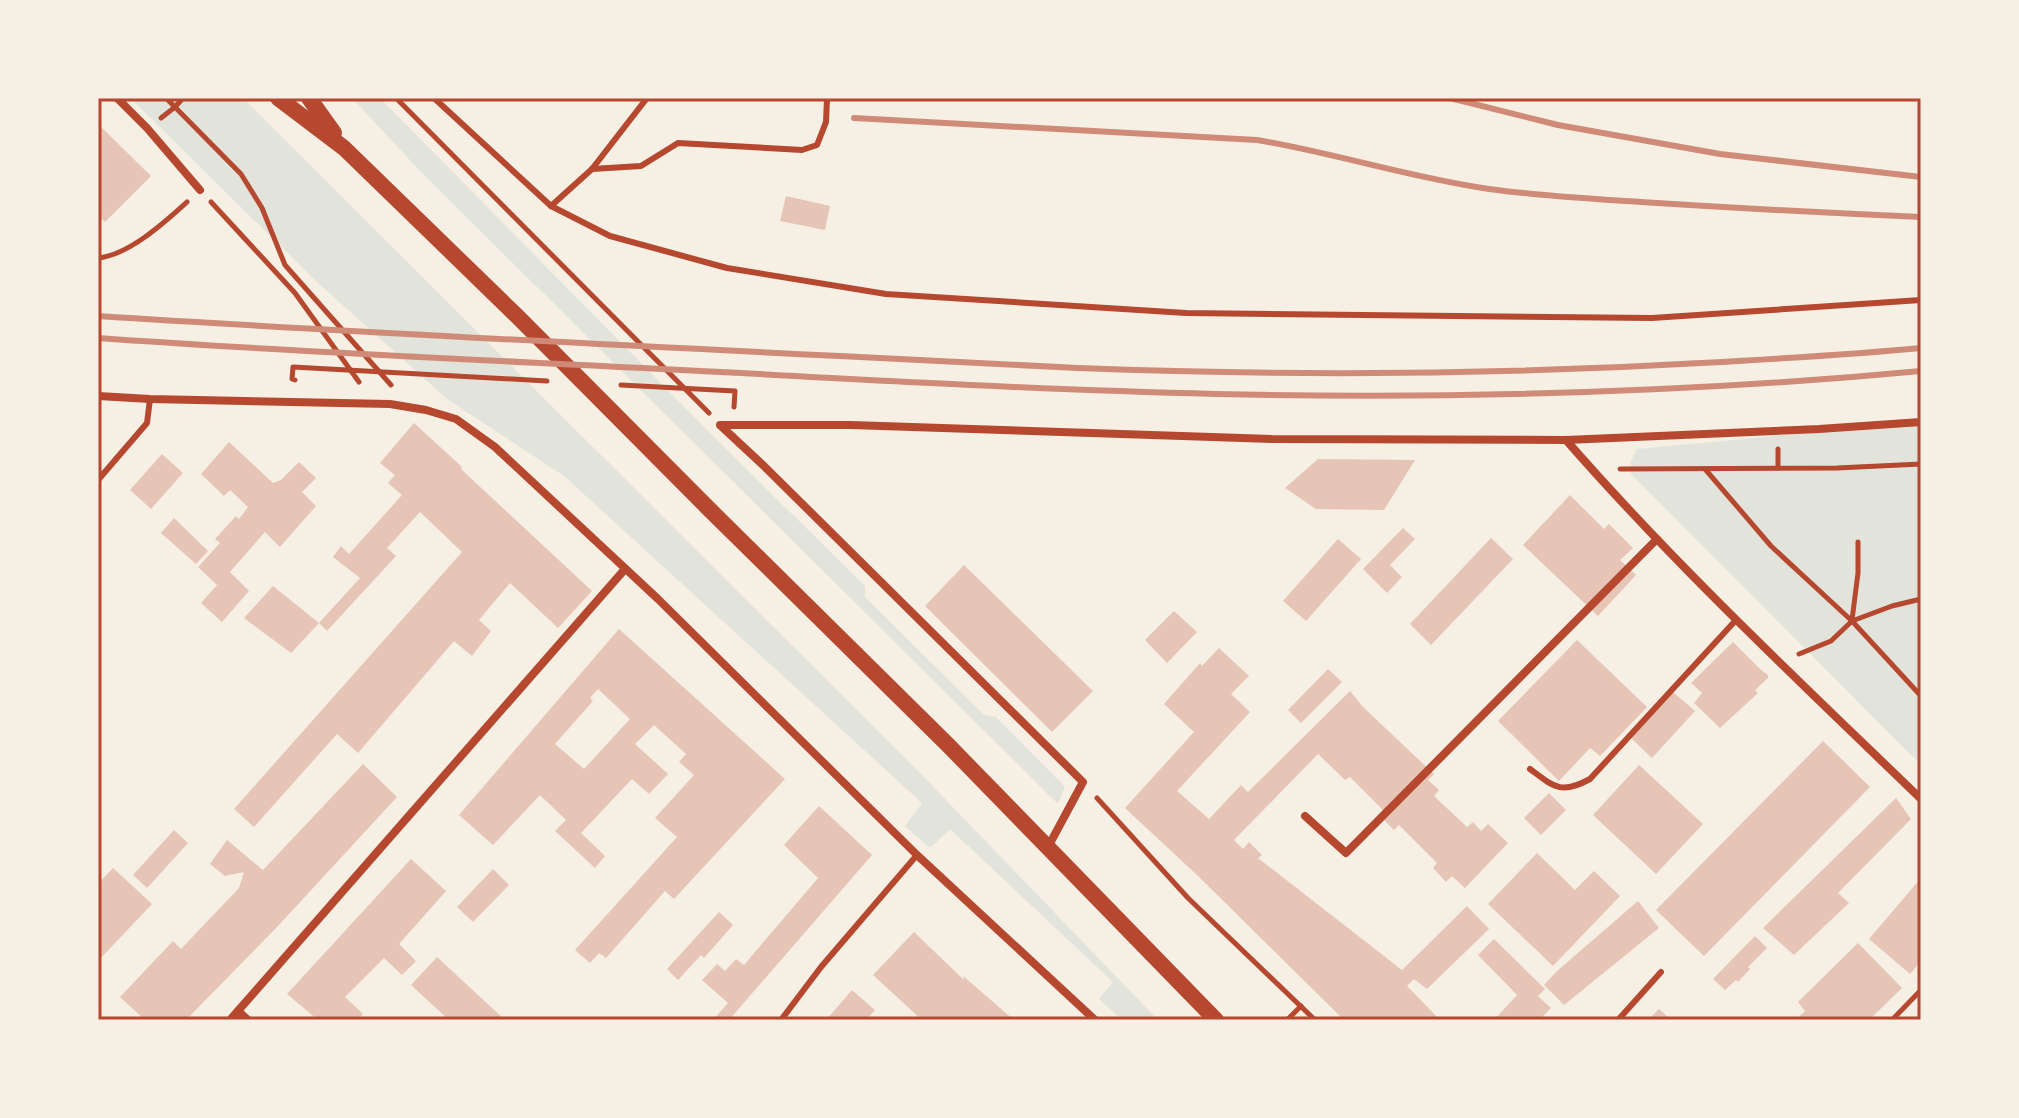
<svg xmlns="http://www.w3.org/2000/svg" width="2019" height="1118" viewBox="0 0 2019 1118" font-family="'PT Sans',sans-serif">
<rect width="100%" height="100%" fill="#f6efe4"/>
<g fill="#e2e4dc">
<polygon points="130,98 243,98 922,775 1158,1020 1122,1020 1099,999 1113,982 950,829 930,848 905,826 922,803 564,476 447,399 317,282"/>
<polygon points="352,98 380,98 712,435 865,586 865,597 984,715 996,717 1065,787 1058,804 421,172"/>
<polygon points="1921,422 1921,765 1631,474 1631,461 1637,449"/>
</g>
<g fill="#e6c5b7" fill-rule="evenodd">
<polygon points="98,124 151,176 105,222 98,215"/>
<polygon points="786,196 830,206 825,230 780,221"/>
<polygon points="414,423 461,466 462,470 592,591 558,628 510,583 479,620 491,631 472,656 454,641 358,753 337,734 254,827 234,809 462,552 420,512 387,548 396,556 327,631 319,623 360,578 333,557 341,546 349,554 402,495 388,483 395,475 380,463"/>
<polygon points="229,442 273,483 281,480 299,462 316,478 302,492 316,506 280,547 265,532 230,572 249,591 222,622 201,603 217,585 198,567 220,543 215,539 236,516 239,519 248,507 230,490 224,496 201,474"/>
<polygon points="162,454 183,473 151,509 130,490"/>
<polygon points="1318,459 1415,460 1384,510 1316,509 1285,488"/>
<polygon points="1570,495 1604,529 1609,524 1633,548 1620,560 1636,575 1598,616 1523,545"/>
<polygon points="174,518 208,551 196,564 161,533"/>
<polygon points="1403,528 1415,539 1390,565 1402,577 1387,593 1363,569"/>
<polygon points="1491,538 1513,559 1431,645 1410,624"/>
<polygon points="1338,539 1361,559 1306,621 1283,601"/>
<polygon points="964,565 1093,691 1052,732 925,606"/>
<polygon points="273,586 319,623 291,653 244,618"/>
<polygon points="1174,611 1197,632 1167,663 1145,640"/>
<path d="M619,629L785,779L674,899L665,891L606,958L599,953L590,963L575,950L677,837L655,818L694,775L679,762L686,754L654,725L635,744L668,774L649,794L632,779L581,833L605,856L595,868L555,831L566,820L540,795L493,845L459,815ZM598,689L630,719L584,769L555,744L593,701L590,698Z"/>
<polygon points="1577,640 1647,707 1600,756 1590,748 1559,781 1498,721"/>
<polygon points="1733,642 1760,669 1768,675 1768,678 1755,690 1758,693 1720,728 1694,703 1702,693 1691,683"/>
<polygon points="1219,648 1249,676 1231,694 1250,712 1177,791 1209,819 1241,785 1248,792 1350,691 1363,707 1434,774 1428,780 1439,790 1434,796 1467,827 1473,822 1481,831 1488,824 1508,843 1465,888 1452,876 1446,882 1433,868 1437,863 1399,825 1394,830 1381,817 1386,813 1350,777 1345,780 1318,754 1234,840 1243,849 1249,842 1262,855 1258,858 1402,970 1467,906 1489,929 1427,989 1414,979 1407,986 1440,1020 1344,1020 1198,876 1125,808 1194,732 1164,704 1200,663 1202,666"/>
<polygon points="1328,669 1342,682 1301,723 1288,710"/>
<polygon points="1673,692 1695,711 1652,758 1631,738"/>
<polygon points="1823,741 1870,787 1704,956 1656,910"/>
<polygon points="363,764 397,797 278,926 186,1020 145,1020 120,997 173,941 181,949 239,888 244,872 225,876 210,864 227,840 263,870"/>
<polygon points="1639,765 1703,824 1656,874 1593,815"/>
<polygon points="1549,793 1566,810 1541,835 1524,818"/>
<polygon points="1896,798 1911,819 1838,893 1849,903 1794,955 1763,928"/>
<polygon points="819,806 872,855 729,1020 713,1020 728,1003 702,980 717,964 725,971 736,959 744,965 818,878 784,845"/>
<polygon points="174,830 188,843 147,888 133,875"/>
<polygon points="1537,853 1575,890 1594,871 1620,896 1553,966 1488,904"/>
<polygon points="411,859 446,891 399,944 416,961 402,975 384,958 345,997 363,1014 358,1020 318,1020 287,994"/>
<polygon points="113,868 152,904 98,961 98,884"/>
<polygon points="493,869 509,885 473,922 457,907"/>
<polygon points="1921,878 1921,961 1910,974 1869,939"/>
<polygon points="1638,901 1659,928 1564,1005 1544,985 1557,971"/>
<polygon points="719,912 733,925 704,958 701,955 678,980 667,969"/>
<polygon points="914,932 964,980 963,976 1014,1020 922,1020 873,975"/>
<polygon points="1755,936 1767,948 1748,967 1750,969 1738,982 1736,980 1725,990 1713,979"/>
<polygon points="1494,939 1545,989 1538,996 1551,1008 1539,1020 1494,1020 1517,995 1478,955"/>
<polygon points="1858,943 1902,988 1869,1020 1796,1020 1805,1011 1798,1002"/>
<polygon points="437,957 505,1020 449,1020 411,985"/>
<polygon points="852,990 875,1010 866,1020 826,1020"/>
<polygon points="1659,1009 1671,1020 1648,1020"/>
</g>
<g fill="none" stroke-linecap="round" stroke-linejoin="round">
<g stroke="#b5482f" stroke-width="5">
<polyline points="166,98 241,174 262,208 285,265 391,385"/>
<polyline points="396,98 709,413"/>
<polyline points="161,118 175,107 183,98"/>
<polyline points="211,202 295,293 359,382"/>
<path d="M98,258C129,255 165,222 187,202"/>
<polyline points="295,380 292,379 293,367 547,381"/>
<polyline points="621,385 735,391 734,407"/>
<polyline points="1778,449 1778,468"/>
<polyline points="1620,469 1837,468 1921,464"/>
<polyline points="1705,469 1771,546 1852,621 1921,696"/>
<polyline points="1852,620 1858,573 1858,542"/>
<polyline points="1799,654 1831,641 1852,621 1892,606 1921,599"/>
<polyline points="1097,798 1188,898 1315,1020"/>
<polyline points="1287,1020 1301,1006"/>
<polyline points="1892,1020 1921,990"/>
</g>
<g stroke="#b5482f" stroke-width="6">
<polyline points="434,98 551,206 610,236 727,268 886,294 1186,313 1652,318 1921,300"/>
<polyline points="592,169 641,166 678,143 802,150 817,145 826,122 827,98"/>
<polyline points="551,206 592,169 647,98"/>
<polyline points="98,480 147,423 150,399"/>
<path d="M1530,769C1554,787 1561,795 1590,779L1736,620"/>
<polyline points="781,1020 821,967 917,855"/>
<polyline points="1618,1020 1661,972"/>
</g>
<g stroke="#b5482f" stroke-width="8">
<polyline points="117,98 147,128 200,190"/>
<polyline points="98,396 150,399 390,404 426,410 456,419 495,447 658,599 917,855 1095,1020"/>
<polyline points="720,425 851,425 1272,439 1566,440 1819,429 1921,422"/>
<polyline points="721,426 764,466 1083,782 1048,847"/>
<path d="M1566,440C1677,567 1800,682 1921,799"/>
<polyline points="1305,816 1346,853 1657,539"/>
<polyline points="238,1011 248,1020"/>
<polyline points="230,1020 625,569"/>
</g>
<g stroke="#b5482f" stroke-width="16">
<polyline points="278,98 344,148 518,317 708,508 948,745 1216,1020"/>
<polyline points="309,98 334,133"/>
</g>
<g stroke="#cf8b77" stroke-width="6">
<polyline points="1450,98 1558,125 1720,154 1921,177"/>
<path d="M854,118L1257,140C1335,153 1411,178 1489,189C1540,196 1591,199 1641,202C1734,208 1828,213 1921,217"/>
<path d="M98,316C345,332 592,344 840,356C919,360 999,364 1078,368C1286,376 1494,375 1701,363C1775,359 1848,355 1921,348"/>
<path d="M98,338C305,353 513,361 721,372C886,381 1050,390 1216,394C1451,399 1687,393 1921,371"/>
</g>
</g>
<rect width="2019" height="1118" fill="none" stroke="#f6efe4" stroke-width="200"/>
<rect x="100" y="100" width="1819" height="918" fill="none" stroke="#b5482f" stroke-width="3"/>
</svg>
